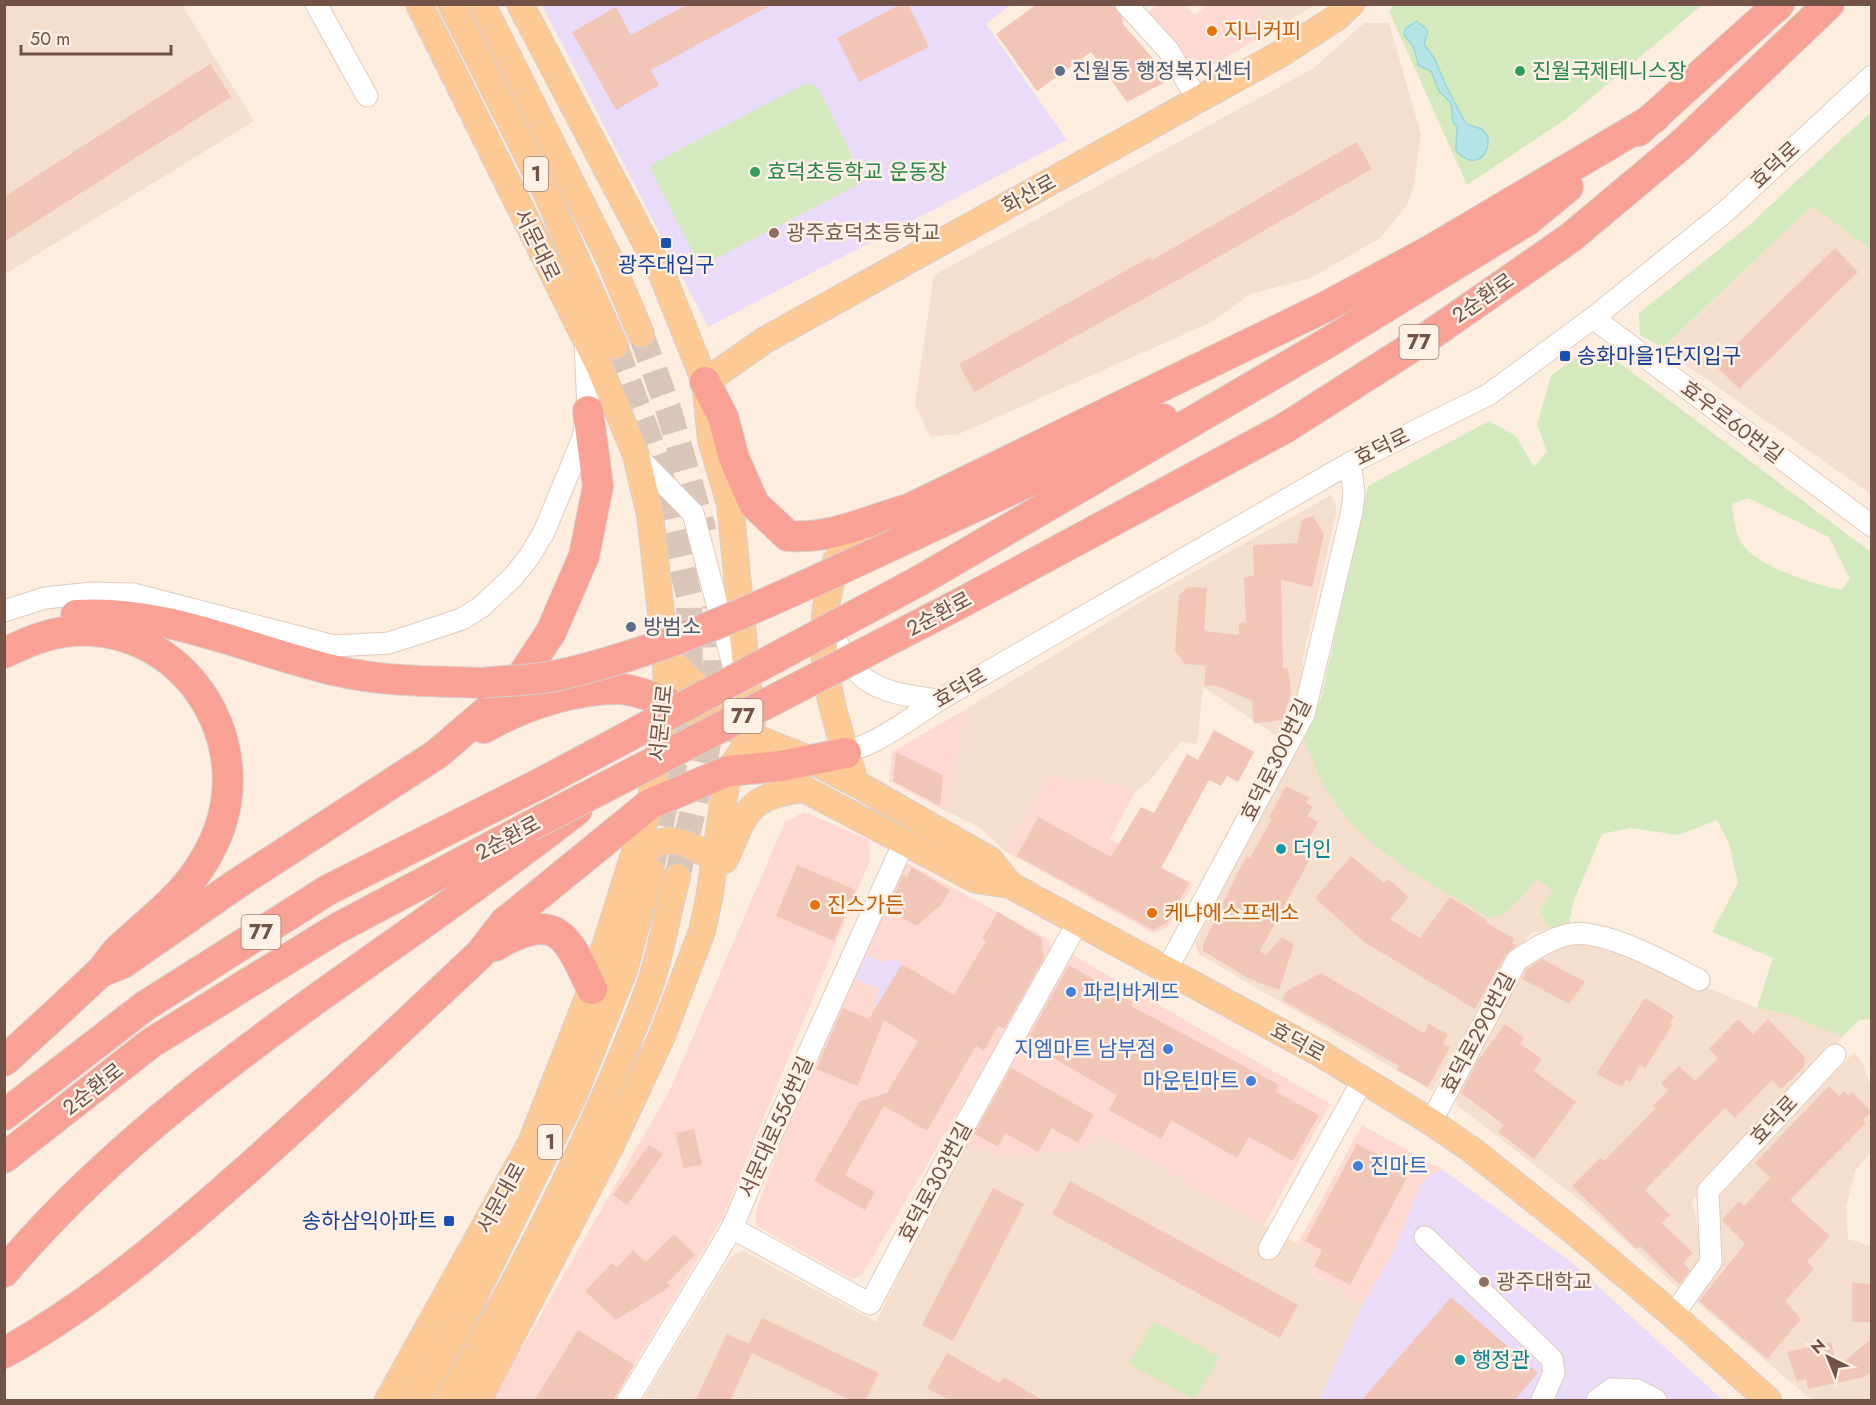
<svg xmlns="http://www.w3.org/2000/svg" width="1876" height="1405" viewBox="0 0 1876 1405" font-family="Jost,'Noto Sans KR',sans-serif">
<rect width="100%" height="100%" fill="#fceddf"/>
<g fill="#f4decd">
<polygon points="5,5 182,5 254,121 5,274"/>
<polygon points="1253,5 1315,5 1274,29"/>
<polygon points="1364,23 1389,23 1421,135 1413,188 1407,205 1380,238 1311,278 1250,294 1214,321 959,434 930,437 915,404 934,275 1314,68"/>
<polygon points="1812,206 1871,250 1871,494 1663,349"/>
<polygon points="1331,495 1336,504 1336,514 1302,661 1302,682 1278,737 1203,687 1197,744 1181,741 1152,778 1135,792 1094,778 1068,782 1005,851 979,827 946,811 966,709 1149,597"/>
<polygon points="1302,736 1326,789 1346,817 1523,897 1536,879 1552,890 1540,912 1550,929 1531,933 1521,945 1514,946 1432,1091 1199,954 1195,944"/>
<polygon points="1594,942 1757,1008 1788,1014 1842,1037 1817,1067 1740,1144 1692,1201 1703,1252 1697,1265 1678,1288 1582,1202 1457,1105 1453,1093 1522,966 1559,945"/>
<polygon points="1854,1052 1862,1062 1871,1088 1871,1153 1856,1169 1846,1207 1848,1239 1871,1246 1871,1400 1812,1400 1693,1299 1716,1199"/>
<polygon points="1099,1134 1317,1254 1308,1271 1363,1304 1319,1400 644,1398 730,1257 743,1251 876,1322 964,1143 1000,1154 1017,1155 1086,1150"/>
</g>
<g fill="#fdd9d2">
<polygon points="1156,5 1184,5 1195,15 1207,5 1253,5 1274,29 1206,69 1186,63 1146,15"/>
<polygon points="966,709 946,811 889,781 892,752"/>
<polygon points="1050,774 1068,782 1094,778 1135,792 1110,839 1193,884 1168,927 1153,933 1005,851"/>
<polygon points="804,812 869,840 870,860 722,1219 613,1400 492,1400 671,1088 785,822"/>
<polygon points="907,863 1042,936 1050,941 1051,953 862,1275 852,1279 756,1226 756,1210 807,1075 900,864"/>
<polygon points="1071,954 1330,1104 1264,1225 1099,1134 1086,1150 1017,1155 1000,1154 964,1143"/>
<polygon points="1362,1125 1443,1170 1435,1172 1421,1184 1394,1251 1363,1304 1308,1270 1316,1254 1298,1243"/>
</g>
<g fill="#eadcf8">
<polygon points="542,5 1011,5 986,24 1067,140 708,327"/>
<polygon points="866,955 883,962 894,959 902,964 873,1013 879,989 855,979"/>
<polygon points="1443,1170 1570,1261 1723,1400 1319,1400 1363,1304 1394,1251 1421,1183 1435,1172"/>
</g>
<g fill="#d5e9be" fill-rule="evenodd">
<polygon points="1395,4 1702,5 1566,119 1467,185 1389,11"/>
<polygon points="805,84 813,84 819,90 859,170 859,184 709,262 702,263 695,256 650,168 656,162"/>
<polygon points="1871,112 1871,250 1812,206 1663,348 1640,335 1639,313 1747,227"/>
<path d="M1587,348L1617,361L1871,552V1019L1859,1020L1842,1037L1788,1014L1757,1008L1773,958L1712,932L1738,883L1729,843L1717,820L1679,835L1630,828L1602,834L1574,900L1568,927L1550,929L1540,912L1552,890L1536,879C1524,896 1511,913 1490,918C1428,881 1367,854 1327,791C1317,774 1310,753 1302,736L1321,699L1368,486L1489,421L1516,436L1534,467L1547,451L1537,425L1551,376ZM1748,498L1829,537L1850,579L1841,590C1814,584 1748,565 1738,536C1734,526 1734,514 1732,504Z"/>
<polygon points="1153,1321 1219,1357 1195,1400 1129,1364"/>
</g>
<path fill="#b4e4e5" stroke="#9ad5d7" stroke-width="1.5" d="M1417,21L1428,31L1424,44L1435,59L1445,84L1466,124L1482,129L1488,137C1490,160 1470,169 1456,150L1457,127L1453,122L1451,103L1439,91L1431,71L1419,66L1413,46L1404,35L1405,29Z"/>
<g fill="#f2c6b6">
<polygon points="688,4 773,4 651,70 659,85 616,110 572,32 616,7 631,35"/>
<polygon points="901,4 908,4 929,47 859,82 837,38"/>
<polygon points="1037,4 1114,4 1124,21 1122,23 1171,79 1127,102 1091,52 1037,91 996,34"/>
<polygon points="210,64 231,97 4,242 4,197"/>
<polygon points="1357,142 1372,169 1185,276 974,392 959,364 1150,257 1152,260"/>
<polygon points="1835,248 1858,272 1739,389 1715,365"/>
<polygon points="1313,516 1324,534 1312,587 1281,580 1283,669 1288,668 1291,693 1283,720 1254,723 1252,701 1218,686 1204,685 1206,666 1185,664 1175,651 1179,595 1188,587 1207,588 1204,631 1239,635 1239,623 1246,622 1244,577 1254,576 1253,545 1297,543 1302,520"/>
<polygon points="1214,730 1254,752 1238,782 1227,776 1221,786 1209,780 1161,868 1189,883 1167,923 1153,930 1017,856 1038,817 1111,857 1141,807 1154,813 1187,754 1198,760"/>
<polygon points="896,752 943,775 940,806 893,781"/>
<polygon points="1286,786 1309,798 1306,803 1313,807 1307,816 1318,822 1305,846 1309,847 1304,856 1310,859 1260,951 1266,955 1282,937 1294,944 1279,990 1248,978 1203,951 1203,945 1238,872 1247,856 1250,858 1272,819 1269,817"/>
<polygon points="1351,856 1384,883 1388,879 1409,897 1390,919 1420,938 1450,897 1488,921 1486,923 1515,939 1512,943 1517,945 1506,954 1475,1009 1364,942 1315,898"/>
<polygon points="797,865 856,890 834,941 776,916"/>
<polygon points="912,867 950,890 941,905 916,926 888,909 903,875 907,877"/>
<polygon points="998,912 1041,938 1044,958 1004,1029 998,1026 984,1051 976,1046 927,1131 884,1106 845,1175 875,1192 865,1210 814,1181 860,1101 887,1093 918,1041 884,1020 858,1086 816,1069 843,1008 869,1019 902,964 954,995 986,941 982,939"/>
<polygon points="1542,959 1585,982 1569,1004 1522,979 1527,969"/>
<polygon points="1069,965 1133,1002 1131,1006 1279,1085 1276,1092 1319,1115 1293,1161 1249,1137 1237,1158 1171,1120 1161,1139 1109,1110 1117,1095 1026,1042"/>
<polygon points="1321,973 1424,1033 1429,1024 1448,1034 1443,1044 1450,1047 1428,1087 1397,1070 1399,1066 1282,1000 1287,991"/>
<polygon points="1645,998 1674,1016 1670,1023 1673,1024 1645,1068 1641,1064 1630,1082 1626,1080 1622,1087 1596,1074"/>
<polygon points="1738,1019 1753,1034 1768,1019 1805,1057 1804,1067 1781,1089 1772,1080 1735,1118 1725,1108 1645,1190 1670,1215 1662,1223 1693,1253 1683,1263 1690,1270 1679,1284 1640,1246 1637,1249 1572,1186 1600,1158 1604,1161 1656,1108 1653,1106 1668,1090 1661,1083 1679,1066 1695,1081 1718,1058 1709,1049"/>
<polygon points="1505,1024 1524,1038 1520,1044 1542,1059 1534,1071 1576,1102 1534,1159 1498,1132 1504,1125 1461,1093 1477,1062"/>
<polygon points="1011,1068 1094,1115 1078,1143 1052,1128 1038,1152 1005,1133 998,1147 974,1134"/>
<polygon points="1829,1086 1839,1096 1844,1091 1849,1096 1852,1092 1871,1111 1863,1120 1866,1123 1790,1200 1830,1236 1807,1262 1814,1269 1785,1301 1801,1319 1767,1359 1699,1301 1745,1244 1722,1220 1739,1201 1744,1206 1770,1178 1755,1163"/>
<polygon points="694,1129 702,1165 683,1168 676,1133"/>
<polygon points="1357,1144 1410,1172 1350,1285 1314,1266 1322,1250 1305,1241"/>
<polygon points="649,1145 663,1154 627,1205 613,1195"/>
<polygon points="1070,1181 1298,1305 1280,1338 1052,1214"/>
<polygon points="993,1188 1024,1204 953,1341 922,1325"/>
<polygon points="674,1234 695,1255 667,1283 671,1286 616,1320 585,1291 612,1263 617,1268 633,1250 646,1262"/>
<polygon points="1852,1283 1872,1284 1872,1322 1852,1322"/>
<polygon points="1451,1297 1538,1373 1514,1401 1361,1401"/>
<polygon points="762,1318 879,1373 865,1401 852,1401 752,1353 730,1401 695,1401 727,1334 749,1344"/>
<polygon points="578,1330 634,1365 613,1401 534,1401"/>
<polygon points="1872,1338 1872,1371 1864,1377 1808,1389 1806,1379 1797,1381 1787,1352 1831,1342 1837,1368"/>
<polygon points="947,1353 1000,1383 1003,1377 1044,1401 950,1401 927,1388"/>
</g>
<g fill="none" stroke-linecap="round" stroke-linejoin="round">
<g stroke="#dac6b9" stroke-width="26" stroke-dasharray="26 13" stroke-linecap="butt">
<polyline points="641,334 668,408 704,532"/>
<polyline points="615,346 658,463 689,597 690,692 652,864"/>
<polyline points="677,877 705,761 716,694 715,606"/>
</g>
<g stroke="#e2cabe" stroke-width="23">
<g id="minor">
<polyline points="316,4 367,96"/>
<polyline points="1126,4 1169,51 1198,100"/>
<polyline points="1593,318 1872,526"/>
<polyline points="636,455 693,513 740,691"/>
<polyline points="4,611 45,598 92,593 133,594 334,646 389,643 462,619 481,607 513,577 529,557 544,532 583,438 588,411 585,342"/>
<path d="M826,618C853,683 871,692 939,700"/>
<path d="M834,751C864,756 913,716 939,700L1350,463L1488,395L1593,318L1725,212L1872,76"/>
<polyline points="1166,971 1304,714 1352,511 1354,493 1350,463"/>
<path d="M1431,1122L1517,960C1534,949 1551,938 1571,934C1605,929 1669,964 1699,980"/>
<polyline points="732,1228 870,1304 961,1132 1078,922"/>
<polyline points="1425,1237 1552,1359 1554,1373 1542,1400"/>
<polyline points="1269,1249 1364,1078"/>
<polyline points="1673,1315 1711,1262 1708,1191 1835,1055"/>
<polyline points="628,1400 732,1228 768,1143 904,842"/>
<polyline points="1597,1400 1612,1389 1637,1390 1656,1400"/>
</g>
</g>
<g stroke="#d8cecb" stroke-width="28">
<g id="major">
<polyline points="451,4 546,192 615,346"/>
<polyline points="482,4 608,256 641,334"/>
<polyline points="705,382 765,340 1282,53 1336,18 1351,4"/>
<polyline points="666,657 721,708"/>
<polyline points="667,702 811,760 857,784 990,860 1010,885 1323,1055 1431,1122 1472,1150 1572,1230 1673,1315 1768,1400"/>
<polyline points="769,754 804,789 976,880 1010,885"/>
<path d="M852,771C831,707 814,654 830,587C832,579 833,568 836,561C844,544 868,534 883,525"/>
<path d="M634,858C669,830 680,840 716,859"/>
<path d="M725,860C746,811 747,796 804,789"/>
<polyline points="388,1400 531,1143 593,985 650,804 667,702 666,657 650,515 636,455 600,368 419,4"/>
<polyline points="418,1400 461,1323 573,1097 624,970 651,871"/>
<path d="M449,1400C523,1271 593,1136 646,996C661,958 666,916 677,877"/>
<polyline points="478,1400 611,1145 662,1036 702,931 709,899 728,771 753,737 730,504 711,440 705,382 661,272 520,4"/>
</g>
</g>
<g stroke="#d8cecb" stroke-width="32">
<g id="highway">
<polyline points="1638,131 1779,4"/>
<path d="M705,382L723,417L734,458L754,504L788,536C834,539 865,521 909,509L1325,307L1431,250L1654,118"/>
<polyline points="897,543 1163,419"/>
<polyline points="919,581 1327,343 1528,220 1568,187"/>
<polyline points="957,605 1285,428 1429,336 1570,238 1681,145 1829,4"/>
<path d="M76,615C167,609 250,651 337,671C385,682 433,681 482,683"/>
<path d="M4,653C25,643 50,632 74,631C185,624 260,743 214,842C191,892 157,914 118,950C111,957 106,967 98,974C67,1004 36,1032 4,1061"/>
<path d="M484,728C524,705 576,688 622,689C637,690 653,698 667,702"/>
<path d="M495,946C557,910 566,934 592,989"/>
<polyline points="101,972 123,963 235,885 437,754 514,688 551,632 584,556 598,486 588,411"/>
<polyline points="4,1115 145,1006 328,890 539,784"/>
<polyline points="4,1158 151,1043 336,929 528,827"/>
<path d="M4,1272C163,1083 385,961 577,810"/>
<path d="M4,1353C85,1308 156,1249 226,1188C313,1112 396,1033 480,954L504,923L650,804L728,771L781,766L846,753"/>
</g>
</g>
<use href="#minor" stroke="#fff" stroke-width="21"/>
<use href="#major" stroke="#fdc995" stroke-width="26"/>
<use href="#highway" stroke="#f8a194" stroke-width="30"/>
<g stroke="#d8cecb" stroke-width="32" stroke-linecap="butt">
<g id="highway-bridge">
<path d="M482,683C505,680 531,681 554,676C673,650 787,594 897,543"/>
<polyline points="539,784 919,581"/>
<polyline points="528,827 957,605"/>
</g>
</g>
<use href="#highway-bridge" stroke="#f8a194" stroke-width="30"/>
</g>
<g fill="#e8710a" stroke="#fff1e5" stroke-width="2">
<circle cx="1212" cy="31" r="6"/>
<circle cx="815" cy="905" r="6"/>
<circle cx="1152" cy="913" r="6"/>
</g>
<g fill="#5c6f8a" stroke="#fff1e5" stroke-width="2">
<circle cx="1060" cy="71" r="6"/>
<circle cx="631" cy="627" r="6"/>
</g>
<g fill="#2e9e5b" stroke="#fff1e5" stroke-width="2">
<circle cx="1520" cy="71" r="6"/>
<circle cx="755" cy="172" r="6"/>
</g>
<g fill="#8d6e63" stroke="#fff1e5" stroke-width="2">
<circle cx="774" cy="233" r="6"/>
<circle cx="1484" cy="1282" r="6"/>
</g>
<g fill="#1a4fb4" stroke="#fff1e5" stroke-width="2">
<rect x="660" y="237" width="12" height="12" rx="3"/>
<rect x="1559" y="350" width="12" height="12" rx="3"/>
<rect x="443" y="1215" width="12" height="12" rx="3"/>
</g>
<g fill="#0f9aa8" stroke="#fff1e5" stroke-width="2">
<circle cx="1281" cy="849" r="6"/>
<circle cx="1460" cy="1360" r="6"/>
</g>
<g fill="#3f7fe0" stroke="#fff1e5" stroke-width="2">
<circle cx="1071" cy="992" r="6"/>
<circle cx="1168" cy="1049" r="6"/>
<circle cx="1251" cy="1081" r="6"/>
<circle cx="1358" cy="1166" r="6"/>
</g>
<g text-anchor="middle" stroke-width="5" stroke-linejoin="round" paint-order="stroke">
<g fill="#fff1e5" stroke="#9c8176" stroke-width="1.5">
<rect x="524" y="157" width="24" height="34" rx="4.5"/>
<rect x="1399.5" y="325" width="39" height="34" rx="4.5"/>
<rect x="723.5" y="699" width="39" height="34" rx="4.5"/>
<rect x="241.5" y="915" width="39" height="34" rx="4.5"/>
<rect x="538" y="1125" width="24" height="34" rx="4.5"/>
</g>
<g font-size="20" font-weight="bold" fill="#725147">
<text x="536" y="181">1</text>
<text x="1419" y="349">77</text>
<text x="743" y="723">77</text>
<text x="261" y="939">77</text>
<text x="550" y="1149">1</text>
</g>
<g font-size="21" fill="#c56008" stroke="#fff1e5" text-anchor="start">
<text x="1224" y="38">지니커피</text>
<text x="827" y="912">진스가든</text>
<text x="1164" y="920">케냐에스프레소</text>
</g>
<g font-size="21" fill="#4e5e75" stroke="#fff1e5" text-anchor="start">
<text x="1072" y="78">진월동 행정복지센터</text>
<text x="643" y="634">방범소</text>
</g>
<g font-size="21" fill="#27864d" stroke="#fff1e5" text-anchor="start">
<text x="1532" y="78">진월국제테니스장</text>
<text x="767" y="179">효덕초등학교 운동장</text>
</g>
<g font-size="21" fill="#725147" stroke="#fff1e5">
<text transform="translate(1775 165) rotate(-43)" y="7">효덕로</text>
<text transform="translate(1029 194) rotate(-29)" y="7">화산로</text>
<text transform="translate(537 245) rotate(64)" y="7">서문대로</text>
<text transform="translate(1483 298) rotate(-35)" y="7">2순환로</text>
<text transform="translate(1732 422) rotate(37)" y="7">효우로60번길</text>
<text transform="translate(1382 447) rotate(-26)" y="7">효덕로</text>
<text transform="translate(939 614) rotate(-28)" y="7">2순환로</text>
<text transform="translate(960 688) rotate(-30)" y="7">효덕로</text>
<text transform="translate(661 723) rotate(-84)" y="7">서문대로</text>
<text transform="translate(1276 760) rotate(-64)" y="7">효덕로300번길</text>
<text transform="translate(508 838) rotate(-28)" y="7">2순환로</text>
<text transform="translate(1478 1033) rotate(-62)" y="7">효덕로290번길</text>
<text transform="translate(1298 1042) rotate(28)" y="7">효덕로</text>
<text transform="translate(93 1089) rotate(-38)" y="7">2순환로</text>
<text transform="translate(1774 1120) rotate(-47)" y="7">효덕로</text>
<text transform="translate(776 1127) rotate(-66)" y="7">서문대로556번길</text>
<text transform="translate(935 1182) rotate(-62)" y="7">효덕로303번길</text>
<text transform="translate(501 1198) rotate(-61)" y="7">서문대로</text>
</g>
<g font-size="21" fill="#785e54" stroke="#fff1e5" text-anchor="start">
<text x="786" y="240">광주효덕초등학교</text>
<text x="1496" y="1289">광주대학교</text>
</g>
<g font-size="21" fill="#164399" stroke="#fff1e5">
<text x="666" y="272">광주대입구</text>
<text x="1577" y="363" text-anchor="start">송화마을1단지입구</text>
<text x="437" y="1228" text-anchor="end">송하삼익아파트</text>
</g>
<g font-size="21" fill="#0d838f" stroke="#fff1e5" text-anchor="start">
<text x="1293" y="856">더인</text>
<text x="1472" y="1367">행정관</text>
</g>
<g font-size="21" fill="#366cbe" stroke="#fff1e5" text-anchor="start">
<text x="1083" y="999">파리바게뜨</text>
<text x="1156" y="1056" text-anchor="end">지엠마트 남부점</text>
<text x="1239" y="1088" text-anchor="end">마운틴마트</text>
<text x="1370" y="1173">진마트</text>
</g>
</g>
<rect width="1876" height="1405" fill="none" stroke="#725147" stroke-width="12"/>
<g transform="translate(1828 1357) rotate(317)" stroke="#fff1e5" stroke-width="4.5" paint-order="stroke">
<path d="M0-4.5L10 22L0 15L-10 22Z" fill="#725147"/>
<text y="-9" font-size="16" font-weight="bold" text-anchor="middle" fill="#725147">N</text>
</g>
<path d="M21 45v9h150v-9" fill="none" stroke="#725147" stroke-width="3"/>
<text x="30" y="45" font-size="18" fill="#725147" stroke="#fff1e5" stroke-width="4.5" paint-order="stroke">50 m</text>
</svg>
